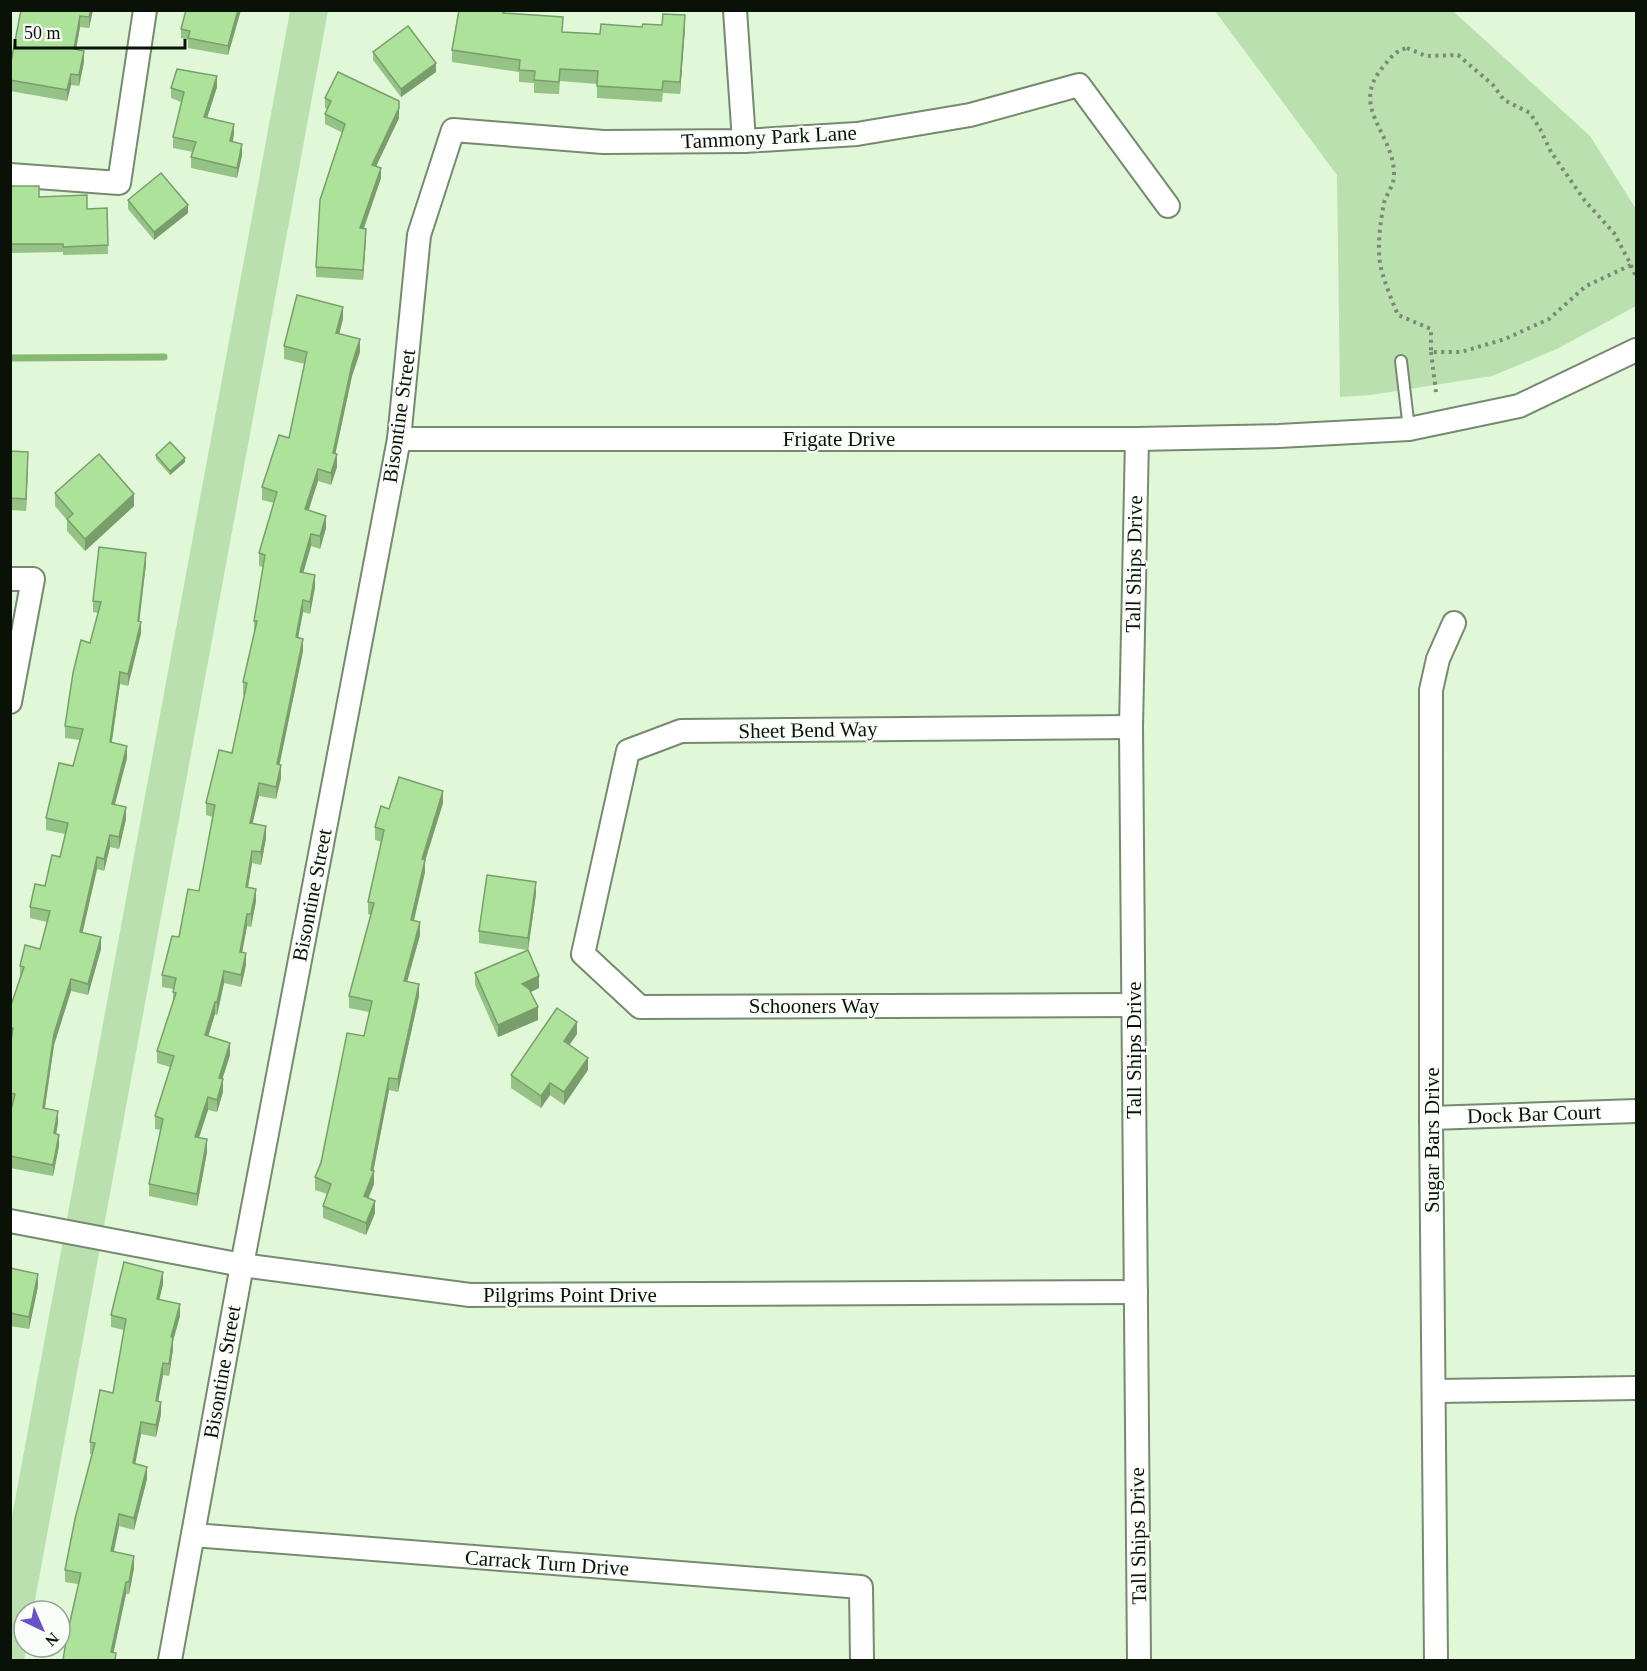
<svg xmlns="http://www.w3.org/2000/svg" width="1647" height="1671" viewBox="0 0 1647 1671" font-family="Georgia,serif">
<rect width="100%" height="100%" fill="#e0f7d8"/>
<g fill="#bbe0af">
<polygon points="290,11 328,11 33,1611 24,1611 24,1647 26,1647 24,1660 11,1660 11,1522"/>
<polygon points="1215,11 1453,11 1590,136 1636,209 1636,306 1557,349 1492,376 1371,395 1340,397 1337,175"/>
</g>
<g fill="none" stroke-linecap="round" stroke-linejoin="round">
<polyline stroke="#86b974" stroke-width="7" points="10,358 164,357"/>
<g stroke="#768a6f" stroke-width="14">
<polyline id="lane" points="1401,361 1409,429"/>
</g>
<g stroke="#768a6f" stroke-width="26">
<g id="street">
<polyline points="735,10 744,141"/>
<polyline points="10,175 119,183 145,10"/>
<polyline points="399,439 1137,439 1279,436 1409,429 1519,406 1636,350"/>
<polyline points="1137,439 1131,727 1139,1660"/>
<polyline points="10,579 33,579 10,702"/>
<polyline points="1131,727 681,731 628,751 583,954 640,1007 1133,1005"/>
<polyline points="1431,1118 1636,1111"/>
<polyline points="10,1221 242,1265 470,1295 1136,1292"/>
<polyline points="1434,1391 1636,1388"/>
<polyline points="193,1535 861,1587 862,1660"/>
<polyline points="170,1660 242,1265 399,439 419,235 453,130 603,142 744,141 857,134 970,115 1079,85 1168,206"/>
<polyline points="1436,1660 1431,1118 1431,690 1438,659 1454,623"/>
</g>
</g>
<g stroke="#7b8a75" stroke-width="4" stroke-dasharray="3 4.5" stroke-linecap="butt">
<path d="M1407,48L1426,56L1458,55L1493,85L1504,100L1530,113L1540,129L1551,152L1585,201L1614,233L1631,265L1586,286L1549,319L1505,339L1461,352H1431V329L1398,315C1392,301 1386,286 1382,272C1376,251 1380,224 1384,203C1387,193 1395,184 1394,173C1393,132 1349,107 1383,67C1391,57 1395,51 1407,48Z"/>
<polyline points="1631,265 1636,276"/>
<polyline points="1431,352 1436,392"/>
</g>
<use href="#lane" stroke="#fff" stroke-width="10"/>
<use href="#street" stroke="#fff" stroke-width="22"/>
</g>
<g fill="#95c285">
<polygon points="21,10 93,10 89,28 80,27 76,50 84,62 79,86 71,85 67,101 10,91 10,67"/>
<polygon points="241,10 228,55 188,48 188,40 181,38 181,29"/>
<polygon points="459,10 505,10 505,13 563,32 600,34 642,27 685,28 680,94 663,93 662,102 597,98 597,84 560,81 559,94 534,93 534,83 519,82 519,72 452,62 452,50"/>
<polygon points="373,52 436,72 401,97 373,60"/>
<polygon points="217,87 207,118 234,134 233,142 242,155 237,178 191,168 191,157 193,152 173,148 173,137 181,102 171,98 171,88"/>
<polygon points="325,98 399,118 376,166 381,178 364,229 366,239 363,280 316,277 316,267 343,133 325,124 325,114 327,109 325,108"/>
<polygon points="11,186 39,197 87,209 107,208 108,254 63,255 63,252 10,253"/>
<polygon points="128,200 188,213 154,240 128,209"/>
<polygon points="343,319 339,334 360,352 352,376 335,454 337,467 331,485 318,481 308,510 326,528 320,549 311,546 303,573 315,587 310,614 303,612 298,637 303,651 279,765 281,778 276,799 259,796 252,823 266,838 261,865 252,863 248,887 256,901 251,927 247,926 242,952 246,965 241,987 224,983 217,1015 215,1014 208,1036 230,1055 222,1079 223,1092 217,1112 208,1110 199,1138 207,1152 197,1206 149,1196 149,1184 161,1130 155,1129 155,1116 170,1067 157,1063 157,1051 173,1004 173,989 162,987 162,975 199,891 213,817 206,815 206,803 232,753 245,695 243,695 243,682 254,633 254,621 263,567 259,566 259,553 274,503 262,500 262,487 289,438 305,364 284,359 284,346"/>
<polygon points="10,451 28,464 26,511 10,510"/>
<polygon points="156,455 185,462 170,475 156,459"/>
<polygon points="55,493 134,506 85,551 67,531 67,520 55,506"/>
<polygon points="146,564 139,621 141,633 128,686 120,684 112,742 127,758 114,805 126,819 119,849 110,847 104,871 97,869 82,933 101,949 88,995 71,991 54,1045 45,1108 58,1123 56,1134 59,1146 53,1176 10,1168 10,1114 12,1105 10,1105 10,1047 12,1040 10,1039 10,1008 20,977 20,966 40,949 47,922 30,918 30,907 45,886 60,857 65,834 46,830 46,818 73,766 80,740 65,738 65,726 90,643 98,613 93,612 93,601"/>
<polygon points="443,803 425,861 425,872 414,921 420,935 407,981 419,996 398,1092 389,1090 373,1171 374,1184 368,1198 375,1213 366,1235 323,1218 323,1206 327,1194 315,1190 315,1177 364,1036 369,1012 349,1008 349,996 371,915 368,914 368,902 382,842 375,840 375,827 389,809"/>
<polygon points="536,894 528,950 539,988 531,992 538,1020 498,1037 475,985 475,973 528,950 479,943 479,931"/>
<polygon points="577,1034 569,1044 588,1070 564,1105 550,1095 541,1108 511,1088 511,1075"/>
<polygon points="10,1268 38,1286 29,1329 10,1326"/>
<polygon points="163,1284 159,1299 180,1316 173,1341 173,1349 169,1376 163,1375 158,1402 161,1414 156,1437 141,1434 135,1464 147,1479 134,1530 119,1526 114,1552 134,1568 129,1594 126,1594 113,1653 116,1660 78,1584 65,1582 65,1570 92,1454 90,1454 90,1442 113,1393 124,1330 111,1327 111,1315"/>
</g>
<g fill="#799e6c">
<polygon points="91,10 93,10 89,28 89,17"/>
<polygon points="238,10 241,10 228,55 228,46"/>
<polygon points="685,15 685,28 680,94 680,82"/>
<polygon points="80,16 80,27 74,60 74,49"/>
<polygon points="84,51 84,62 79,86 79,75"/>
<polygon points="436,63 436,72 401,97 401,89"/>
<polygon points="71,74 71,85 67,101 67,90"/>
<polygon points="217,76 217,87 204,127 204,117"/>
<polygon points="399,108 399,118 372,175 372,165"/>
<polygon points="234,124 234,134 230,152 230,141"/>
<polygon points="242,144 242,155 237,178 237,168"/>
<polygon points="381,168 381,178 360,238 360,228"/>
<polygon points="188,205 188,213 154,240 154,232"/>
<polygon points="366,229 366,239 363,280 363,270"/>
<polygon points="343,307 343,319 336,346 336,333"/>
<polygon points="360,339 360,352 352,376 333,465 333,453 352,364"/>
<polygon points="28,452 28,464 26,511 26,499"/>
<polygon points="337,454 337,467 331,485 331,473"/>
<polygon points="185,458 185,462 170,475 170,471"/>
<polygon points="318,469 318,481 305,522 305,509"/>
<polygon points="134,494 134,506 85,551 85,539"/>
<polygon points="326,516 326,528 320,549 320,536"/>
<polygon points="311,534 311,546 300,584 300,572"/>
<polygon points="146,553 146,564 138,633 138,621"/>
<polygon points="315,575 315,587 310,614 310,602"/>
<polygon points="303,600 303,612 296,649 296,637"/>
<polygon points="141,622 141,633 128,686 128,674"/>
<polygon points="303,639 303,651 277,777 277,764"/>
<polygon points="120,672 120,684 110,753 110,742"/>
<polygon points="127,746 127,758 112,816 112,804"/>
<polygon points="281,765 281,778 276,799 276,787"/>
<polygon points="259,783 259,796 250,835 250,823"/>
<polygon points="443,791 443,803 425,861 425,872 411,932 411,920 422,859"/>
<polygon points="126,807 126,819 119,849 119,837"/>
<polygon points="266,826 266,838 261,865 261,852"/>
<polygon points="110,835 110,847 104,871 104,859"/>
<polygon points="252,851 252,863 246,899 246,887"/>
<polygon points="97,857 97,869 80,944 80,932"/>
<polygon points="536,882 536,894 528,950 528,938"/>
<polygon points="256,889 256,901 251,927 251,914"/>
<polygon points="247,914 247,926 240,964 240,952"/>
<polygon points="420,922 420,935 404,993 404,981"/>
<polygon points="101,937 101,949 88,995 88,984"/>
<polygon points="246,953 246,965 241,987 241,975"/>
<polygon points="224,971 224,983 217,1015 217,1002"/>
<polygon points="539,976 539,988 522,996 522,984"/>
<polygon points="71,979 71,991 54,1045 43,1120 43,1108 54,1034"/>
<polygon points="419,984 419,996 398,1092 398,1079"/>
<polygon points="215,1002 215,1014 205,1047 205,1035"/>
<polygon points="538,1007 538,1020 498,1037 498,1025"/>
<polygon points="577,1022 577,1034 564,1053 564,1041"/>
<polygon points="230,1043 230,1055 219,1090 219,1078"/>
<polygon points="588,1058 588,1070 564,1105 564,1092"/>
<polygon points="389,1078 389,1090 372,1178 374,1171 374,1184 364,1209 364,1196 371,1170"/>
<polygon points="223,1079 223,1092 217,1112 217,1100"/>
<polygon points="550,1083 550,1095 541,1108 541,1096"/>
<polygon points="208,1097 208,1110 195,1149 195,1137"/>
<polygon points="58,1111 58,1123 54,1145 54,1133"/>
<polygon points="59,1135 59,1146 53,1176 53,1165"/>
<polygon points="207,1139 207,1152 197,1206 197,1194"/>
<polygon points="375,1201 375,1213 366,1235 366,1223"/>
<polygon points="163,1272 163,1284 157,1310 157,1299"/>
<polygon points="38,1274 38,1286 29,1329 29,1317"/>
<polygon points="180,1304 180,1316 173,1341 173,1349 169,1376 171,1337"/>
<polygon points="163,1363 163,1375 156,1413 156,1401"/>
<polygon points="161,1402 161,1414 156,1437 156,1425"/>
<polygon points="141,1422 141,1434 133,1475 133,1463"/>
<polygon points="147,1467 147,1479 134,1530 134,1518"/>
<polygon points="119,1514 119,1526 111,1563 111,1551"/>
<polygon points="134,1556 134,1568 129,1594 129,1582"/>
<polygon points="126,1582 126,1594 112,1660 111,1652"/>
</g>
<g fill="#ade29b" stroke="#799e6c" stroke-width="1.5">
<polygon points="21,10 91,10 89,17 80,16 74,49 84,51 79,75 71,74 67,90 10,80 10,67"/>
<polygon points="186,10 238,10 228,46 188,38 190,31 181,29"/>
<polygon points="459,10 503,10 503,13 563,17 562,32 600,34 601,24 642,27 643,24 662,25 663,14 685,15 680,82 663,81 662,90 597,86 598,71 560,69 559,82 534,80 535,71 519,70 520,60 452,50"/>
<polygon points="408,26 436,63 401,89 373,52"/>
<polygon points="177,69 217,76 204,117 234,124 230,141 242,144 237,168 191,157 196,142 173,137 184,92 171,88"/>
<polygon points="338,72 399,101 399,108 372,165 381,168 360,228 366,229 363,270 316,267 320,200 345,124 325,114 331,101 325,98"/>
<polygon points="161,173 188,205 154,232 128,200"/>
<polygon points="11,186 39,186 39,197 87,195 87,209 107,208 108,245 63,247 63,244 10,244"/>
<polygon points="297,295 343,307 336,333 360,339 352,364 333,453 337,454 331,473 318,469 305,509 326,516 320,536 311,534 300,572 315,575 310,602 303,600 296,637 303,639 277,764 281,765 276,787 259,783 250,823 266,826 261,852 252,851 246,887 256,889 251,914 247,914 240,952 246,953 241,975 224,971 217,1002 215,1002 205,1035 230,1043 219,1078 223,1079 217,1100 208,1097 195,1137 207,1139 197,1194 149,1184 163,1119 155,1116 174,1056 157,1051 176,993 173,992 176,978 162,975 172,936 179,937 188,889 199,891 215,805 206,803 219,750 232,753 247,683 243,682 257,621 254,621 265,555 259,553 277,492 262,487 279,435 289,438 307,352 284,346"/>
<polygon points="170,442 185,458 170,471 156,455"/>
<polygon points="10,451 28,452 26,499 10,498"/>
<polygon points="99,454 134,494 85,539 67,519 73,514 55,493"/>
<polygon points="99,547 146,553 138,621 141,622 128,674 120,672 110,742 127,746 112,804 126,807 119,837 110,835 104,859 97,857 80,932 101,937 88,984 71,979 54,1034 43,1108 58,1111 54,1133 59,1135 53,1165 10,1156 10,1114 15,1094 10,1093 10,1047 13,1028 10,1028 10,1008 24,967 20,966 25,945 40,949 50,911 30,907 35,884 45,886 52,855 60,857 68,823 46,818 59,763 73,766 83,729 65,726 73,673 81,640 90,643 101,602 93,601"/>
<polygon points="399,777 443,791 422,859 425,860 411,920 420,922 404,981 419,984 398,1079 389,1078 371,1170 374,1171 364,1196 375,1201 366,1223 323,1206 331,1184 315,1177 321,1163 347,1033 364,1036 372,1001 349,996 374,903 368,902 384,830 375,827 381,806 389,809"/>
<polygon points="487,875 536,882 528,938 479,931"/>
<polygon points="528,950 539,976 522,984 529,989 538,1007 498,1025 475,973"/>
<polygon points="557,1008 577,1022 564,1041 588,1058 564,1092 550,1083 541,1096 511,1075"/>
<polygon points="124,1262 163,1272 157,1299 180,1304 171,1337 173,1337 169,1364 163,1363 156,1401 161,1402 156,1425 141,1422 133,1463 147,1467 134,1518 119,1514 111,1551 134,1556 129,1582 126,1582 111,1652 116,1653 115,1660 63,1660 67,1635 81,1573 65,1570 75,1519 95,1443 90,1442 100,1390 113,1393 126,1319 111,1315"/>
<polygon points="10,1268 38,1274 29,1317 10,1313"/>
</g>
<g text-anchor="middle" stroke-width="4.5" stroke-linejoin="round" paint-order="stroke">
<g font-size="21" fill="#0a1208" stroke="#f9fef8">
<text transform="translate(769 137) rotate(-3)" y="7">Tammony Park Lane</text>
<text transform="translate(399 416) rotate(-82)" y="7">Bisontine Street</text>
<text x="839" y="446">Frigate Drive</text>
<text transform="translate(1134 564) rotate(-89)" y="7">Tall Ships Drive</text>
<text transform="translate(808 730) rotate(-1)" y="7">Sheet Bend Way</text>
<text transform="translate(312 895) rotate(-79)" y="7">Bisontine Street</text>
<text x="814" y="1013">Schooners Way</text>
<text transform="translate(1134 1050) rotate(-90)" y="7">Tall Ships Drive</text>
<text transform="translate(1534 1114) rotate(-2)" y="7">Dock Bar Court</text>
<text transform="translate(1432 1140) rotate(-90)" y="7">Sugar Bars Drive</text>
<text x="570" y="1302">Pilgrims Point Drive</text>
<text transform="translate(222 1372) rotate(-80)" y="7">Bisontine Street</text>
<text transform="translate(1138 1536) rotate(-91)" y="7">Tall Ships Drive</text>
<text transform="translate(547 1563) rotate(4)" y="7">Carrack Turn Drive</text>
</g>
</g>
<rect width="1647" height="1671" fill="none" stroke="#0a1208" stroke-width="24"/>
<g transform="translate(42 1629) rotate(136)"><circle r="28" fill="#f9fef8" stroke="#99a098" stroke-width="1.5"/>
<path d="M0-4.5L10 22L0 15L-10 22Z" fill="#6a51ca"/>
<text y="-9" font-size="16" font-weight="bold" text-anchor="middle" fill="#0a1208">N</text>
</g>
<path d="M15 39v9h170v-9" fill="none" stroke="#0a1208" stroke-width="3"/>
<text x="24" y="39" font-size="18" fill="#0a1208" stroke="#f9fef8" stroke-width="4.5" paint-order="stroke">50 m</text>
</svg>
